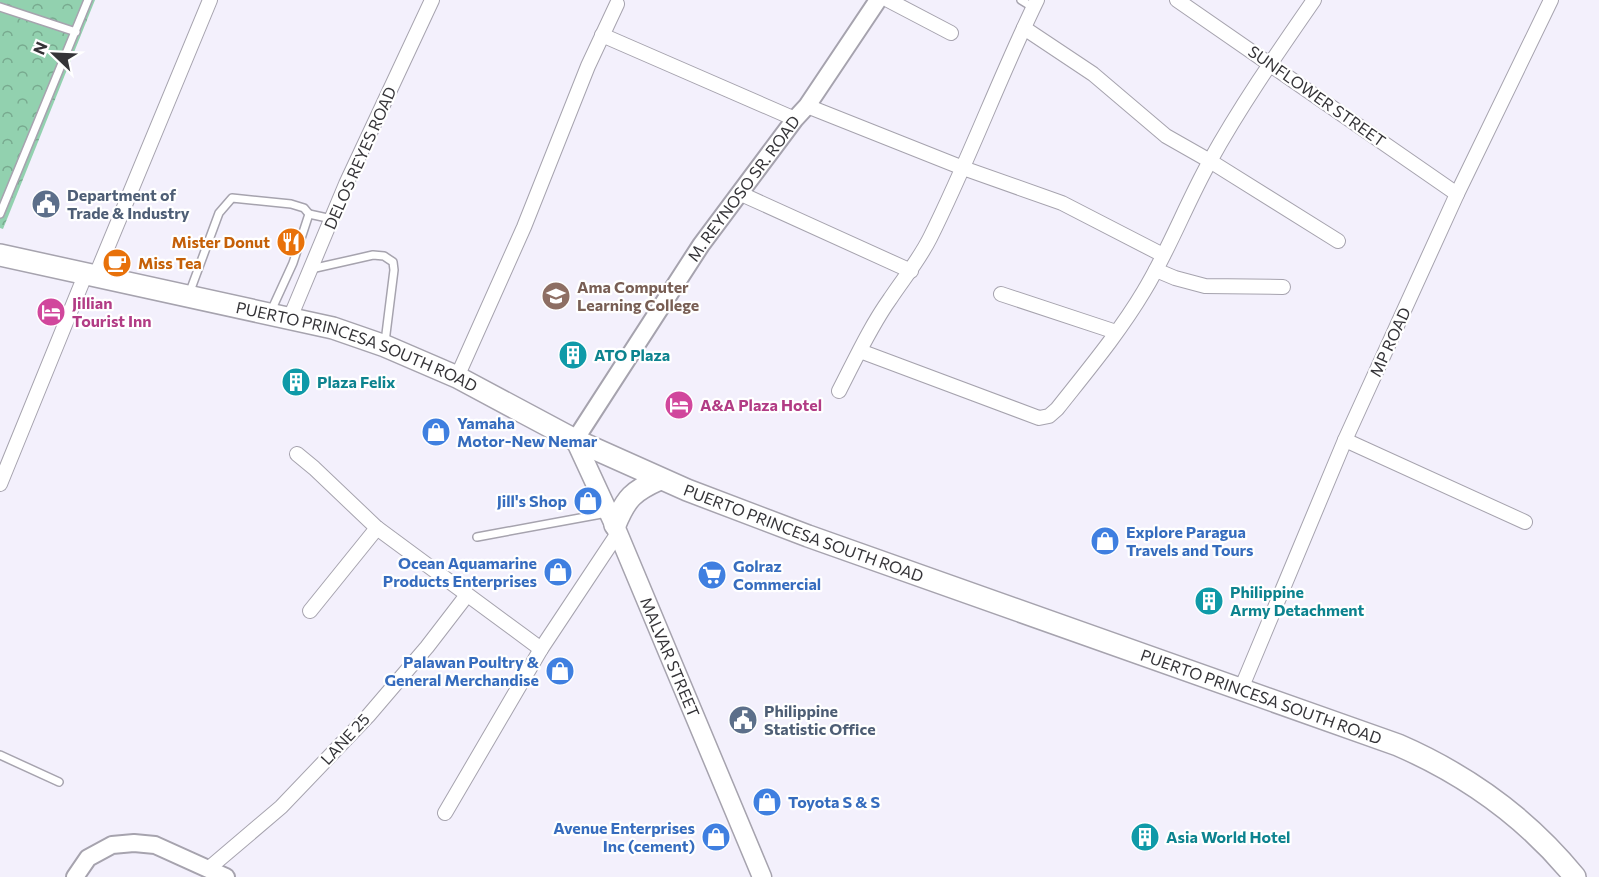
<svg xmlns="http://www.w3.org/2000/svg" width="1599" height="877" viewBox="0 0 1599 877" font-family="Commissioner,sans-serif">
<defs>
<pattern id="park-crowns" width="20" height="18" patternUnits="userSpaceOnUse" patternTransform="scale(1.5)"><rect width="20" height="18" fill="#92d1af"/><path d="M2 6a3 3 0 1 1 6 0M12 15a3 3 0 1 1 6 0" fill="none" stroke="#78aa8f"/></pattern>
</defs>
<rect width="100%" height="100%" fill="#f3f0fc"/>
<polygon fill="url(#park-crowns)" points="0,0 95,0 3,229 0,228"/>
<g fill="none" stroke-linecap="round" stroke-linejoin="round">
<g stroke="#a6a3ae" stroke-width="10">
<g id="service">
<polyline points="1021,0 1034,8"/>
<polyline points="0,7 76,32"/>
<polyline points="0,214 88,0"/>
<polyline points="309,214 332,219"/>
<polyline points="311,269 373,255 384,256 393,262 394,270 385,342"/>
<polyline points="189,294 219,213 232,198 291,204 304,208 309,214 293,263 271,311"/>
<polyline points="477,537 607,513"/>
<polyline points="0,755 59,782"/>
</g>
</g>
<g stroke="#a6a3ae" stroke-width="16">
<g id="minor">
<polyline points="888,0 951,33"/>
<polyline points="1177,0 1457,194"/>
<polyline points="1024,28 1093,74 1166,136 1210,161 1338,241"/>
<polyline points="602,35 795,119"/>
<polyline points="807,106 963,168 1062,203 1163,255"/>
<polyline points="739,193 911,271"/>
<polyline points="1156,270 1175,278 1205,286 1283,287"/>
<polyline points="96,275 210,0"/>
<polyline points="1001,294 1116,332"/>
<polyline points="290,318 346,184 432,0"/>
<path d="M860,351L1039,418L1049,416L1057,409C1087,371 1119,333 1144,291C1169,250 1186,204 1210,161C1241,105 1278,52 1314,0"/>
<polyline points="457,377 524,227 588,66 617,4"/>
<path d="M839,391C855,360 870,327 890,299C904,278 919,260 930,238C969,160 999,78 1037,0"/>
<polyline points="1345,440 1525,522"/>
<polyline points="297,454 314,468 377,528 541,649"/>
<polyline points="0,484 86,273"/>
<polyline points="310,611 377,528"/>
<polyline points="1241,689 1345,440 1457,194 1551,0"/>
<polyline points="445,813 541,649 618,533"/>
<polyline points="208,869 281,807 368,716 427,647 467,595"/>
</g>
</g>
<g stroke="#a6a3ae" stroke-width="20">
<g id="tertiary">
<path id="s1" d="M575,440L701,245L795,119L807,106L878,0"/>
<polyline points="75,877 88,858 112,845 134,843 155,845 226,877"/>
</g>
</g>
<g stroke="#a6a3ae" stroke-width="21">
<g id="secondary">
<path id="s2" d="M575,440L618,533L762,877"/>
</g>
</g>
<g stroke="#a6a3ae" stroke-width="24">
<g id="primary">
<path id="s3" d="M0,255L333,328L385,346L457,377L575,440L687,490L808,536L1398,745C1467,775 1527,818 1575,877"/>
<path d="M615,525C626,498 633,491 660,479"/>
</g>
</g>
<use href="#service" stroke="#fff" stroke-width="7"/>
<use href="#minor" stroke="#fff" stroke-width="14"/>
<use href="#tertiary" stroke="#fff" stroke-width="16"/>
<use href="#secondary" stroke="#fff" stroke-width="18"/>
<use href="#primary" stroke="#fff" stroke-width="21"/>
</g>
<defs>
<g id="civic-disc" transform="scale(1.5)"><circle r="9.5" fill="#5c6f8a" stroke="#fff"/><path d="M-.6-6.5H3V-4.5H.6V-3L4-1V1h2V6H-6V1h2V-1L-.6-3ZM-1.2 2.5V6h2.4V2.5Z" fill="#fff"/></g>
<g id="restaurant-disc" transform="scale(1.5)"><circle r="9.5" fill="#e8710a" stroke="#fff"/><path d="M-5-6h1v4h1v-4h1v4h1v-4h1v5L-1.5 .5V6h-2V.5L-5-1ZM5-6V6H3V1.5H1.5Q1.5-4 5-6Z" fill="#fff"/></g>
<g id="cafe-disc" transform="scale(1.5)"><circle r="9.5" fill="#e8710a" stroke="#fff"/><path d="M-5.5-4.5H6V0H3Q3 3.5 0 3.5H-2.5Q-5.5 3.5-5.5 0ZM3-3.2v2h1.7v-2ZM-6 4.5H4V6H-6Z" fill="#fff"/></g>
<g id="university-disc" transform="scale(1.5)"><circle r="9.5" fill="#8d6e63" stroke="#fff"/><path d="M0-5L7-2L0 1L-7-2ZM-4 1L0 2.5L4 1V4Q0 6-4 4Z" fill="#fff"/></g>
<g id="hotel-disc" transform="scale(1.5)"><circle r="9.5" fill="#d1479c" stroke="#fff"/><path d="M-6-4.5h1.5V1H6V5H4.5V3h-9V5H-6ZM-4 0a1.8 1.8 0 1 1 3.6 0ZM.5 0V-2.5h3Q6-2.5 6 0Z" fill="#fff"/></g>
<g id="building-disc" transform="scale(1.5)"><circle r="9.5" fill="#0f9aa8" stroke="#fff"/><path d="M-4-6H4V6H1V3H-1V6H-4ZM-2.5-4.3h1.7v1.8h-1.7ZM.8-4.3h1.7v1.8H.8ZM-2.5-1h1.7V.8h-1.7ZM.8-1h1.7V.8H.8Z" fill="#fff"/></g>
<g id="shop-disc" transform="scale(1.5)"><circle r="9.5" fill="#3f7fe0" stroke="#fff"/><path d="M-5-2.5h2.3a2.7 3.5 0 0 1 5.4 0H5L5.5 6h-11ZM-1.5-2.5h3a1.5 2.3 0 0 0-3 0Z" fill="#fff"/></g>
<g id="supermarket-disc" transform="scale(1.5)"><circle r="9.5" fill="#3f7fe0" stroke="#fff"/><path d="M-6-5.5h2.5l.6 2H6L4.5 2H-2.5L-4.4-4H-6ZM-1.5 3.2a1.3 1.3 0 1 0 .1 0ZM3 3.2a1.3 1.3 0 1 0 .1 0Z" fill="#fff"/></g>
</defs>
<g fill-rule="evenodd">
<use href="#civic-disc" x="46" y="204"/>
<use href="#restaurant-disc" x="291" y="242"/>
<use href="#cafe-disc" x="117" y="263"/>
<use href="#university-disc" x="556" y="296"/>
<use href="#hotel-disc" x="51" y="312"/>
<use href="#building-disc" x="573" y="355"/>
<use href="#building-disc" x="296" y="382"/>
<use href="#hotel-disc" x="679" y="405"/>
<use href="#shop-disc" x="436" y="432"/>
<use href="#shop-disc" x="588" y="501"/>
<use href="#shop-disc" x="1105" y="541"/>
<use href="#shop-disc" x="558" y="572"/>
<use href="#supermarket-disc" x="712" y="575"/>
<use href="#building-disc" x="1209" y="601"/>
<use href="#shop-disc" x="560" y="671"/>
<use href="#civic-disc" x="743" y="720"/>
<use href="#shop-disc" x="767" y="802"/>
<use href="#shop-disc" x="716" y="837"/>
<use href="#building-disc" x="1145" y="837"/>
</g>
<g text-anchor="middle" stroke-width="4.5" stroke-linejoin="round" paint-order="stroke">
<g font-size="16" fill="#353438" stroke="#fff">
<text transform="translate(1317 96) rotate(35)" y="6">SUNFLOWER STREET</text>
<text transform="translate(360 158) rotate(-66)" y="6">DELOS REYES ROAD</text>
<text dy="6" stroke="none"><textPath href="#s1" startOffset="303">M. REYNOSO SR. ROAD</textPath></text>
<text transform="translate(1390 342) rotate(-65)" y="6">MP ROAD</text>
<text dy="6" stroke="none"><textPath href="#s3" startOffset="369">PUERTO PRINCESA SOUTH ROAD</textPath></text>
<text dy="6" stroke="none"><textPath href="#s3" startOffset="855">PUERTO PRINCESA SOUTH ROAD</textPath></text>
<text dy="6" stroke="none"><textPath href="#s2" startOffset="237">MALVAR STREET</textPath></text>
<text dy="6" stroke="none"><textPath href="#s3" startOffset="1341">PUERTO PRINCESA SOUTH ROAD</textPath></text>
<text transform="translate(345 739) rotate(-47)" y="6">LANE 25</text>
</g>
<g font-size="16" font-weight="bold" fill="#4e5e75" stroke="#fff" text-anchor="start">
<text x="67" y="201">Department of<tspan x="67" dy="18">Trade &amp; Industry</tspan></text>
<text x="764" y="717">Philippine<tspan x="764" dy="18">Statistic Office</tspan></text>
</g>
<g font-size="16" font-weight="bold" fill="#c56008" stroke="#fff" text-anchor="end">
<text x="270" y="248">Mister Donut</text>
<text x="138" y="269" text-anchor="start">Miss Tea</text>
</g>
<g font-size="16" font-weight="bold" fill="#785e54" stroke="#fff" text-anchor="start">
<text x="577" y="293">Ama Computer<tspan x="577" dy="18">Learning College</tspan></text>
</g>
<g font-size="16" font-weight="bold" fill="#b23c85" stroke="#fff" text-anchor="start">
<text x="72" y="309">Jillian<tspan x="72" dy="18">Tourist Inn</tspan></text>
<text x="700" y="411">A&amp;A Plaza Hotel</text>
</g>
<g font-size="16" font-weight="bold" fill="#0d838f" stroke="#fff" text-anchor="start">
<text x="594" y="361">ATO Plaza</text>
<text x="317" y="388">Plaza Felix</text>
<text x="1230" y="598">Philippine<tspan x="1230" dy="18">Army Detachment</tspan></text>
<text x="1166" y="843">Asia World Hotel</text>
</g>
<g font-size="16" font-weight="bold" fill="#366cbe" stroke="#fff" text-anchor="start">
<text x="457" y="429">Yamaha<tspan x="457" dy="18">Motor-New Nemar</tspan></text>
<text x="567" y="507" text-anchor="end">Jill's Shop</text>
<text x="1126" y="538">Explore Paragua<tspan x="1126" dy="18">Travels and Tours</tspan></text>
<text x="537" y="569" text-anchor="end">Ocean Aquamarine<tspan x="537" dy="18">Products Enterprises</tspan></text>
<text x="733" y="572">Golraz<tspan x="733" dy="18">Commercial</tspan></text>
<text x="539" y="668" text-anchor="end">Palawan Poultry &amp;<tspan x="539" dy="18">General Merchandise</tspan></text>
<text x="788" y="808">Toyota S &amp; S</text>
<text x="695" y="834" text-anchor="end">Avenue Enterprises<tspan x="695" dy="18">Inc (cement)</tspan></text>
</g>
</g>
<g transform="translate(54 54) rotate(293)" stroke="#ffffff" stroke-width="4.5" paint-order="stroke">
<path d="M0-4.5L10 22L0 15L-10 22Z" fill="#353438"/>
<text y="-9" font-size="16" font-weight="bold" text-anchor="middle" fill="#353438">N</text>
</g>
</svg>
